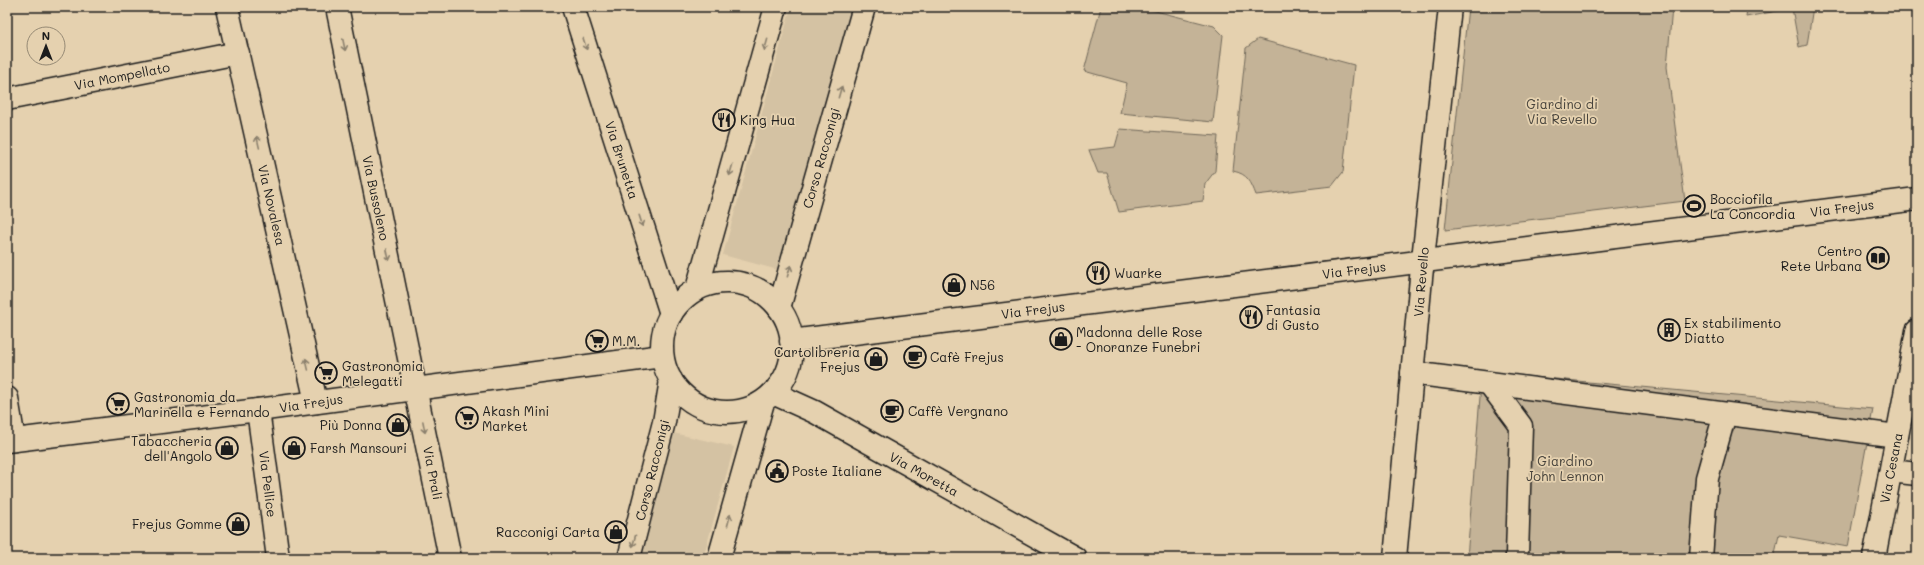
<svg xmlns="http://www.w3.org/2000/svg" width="1924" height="565" viewBox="0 0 1924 565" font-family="Mali,sans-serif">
<rect width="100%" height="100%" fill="#e5d1af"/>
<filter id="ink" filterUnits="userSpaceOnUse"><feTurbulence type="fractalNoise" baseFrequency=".025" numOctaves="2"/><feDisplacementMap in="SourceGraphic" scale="8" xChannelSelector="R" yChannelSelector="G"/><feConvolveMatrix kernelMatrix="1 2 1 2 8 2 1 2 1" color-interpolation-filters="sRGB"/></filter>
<g filter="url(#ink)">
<g fill="#d4c2a3">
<polygon points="791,7 856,7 782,271 723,255"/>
<polygon points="669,432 734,447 703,558 635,558"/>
</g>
<g fill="#c4b397" stroke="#70685a">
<polygon points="1101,7 1140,7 1214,26 1223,35 1213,122 1120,113 1127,83 1084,71"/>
<polygon points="1468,7 1672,7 1667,67 1685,201 1445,230"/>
<polygon points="1747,7 1813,7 1807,45 1799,47 1792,8 1746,17"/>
<path d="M1258,39L1354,65L1343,172L1332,186L1256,195C1251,182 1248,174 1233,171L1246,48Z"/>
<polygon points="1120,129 1218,136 1215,171 1205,184 1203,201 1119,212 1107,173 1098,173 1089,150 1115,147"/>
<polygon points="1482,372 1873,409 1848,547 1779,535 1774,558 1467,558"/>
</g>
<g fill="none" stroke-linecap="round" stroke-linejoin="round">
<g stroke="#1c1c1c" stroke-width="25">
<g id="minor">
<polyline points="227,7 316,402"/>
<polyline points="337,7 450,558"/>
<polyline points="573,7 671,314"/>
<polyline points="7,99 238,53"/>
<circle cx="727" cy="347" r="65"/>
<polyline points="697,289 776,7"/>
<polyline points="779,308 864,7"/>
<polyline points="791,341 1917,199"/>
<polyline points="1412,373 1897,436"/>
<polyline points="1489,383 1521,426 1517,555 1519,558"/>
<polyline points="773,393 815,412 1075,558"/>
<polyline points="7,398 14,440"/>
<polyline points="258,410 278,558"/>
<polyline points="7,441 258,410 662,356"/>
<polyline points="1891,471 1917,474"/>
<polyline points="629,558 664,422 671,380"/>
<polyline points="719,558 763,402"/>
<polyline points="1395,558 1421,278 1450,7"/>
<polyline points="1701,558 1707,478 1725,414"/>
<polyline points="1874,558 1917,331"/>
</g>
</g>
<use href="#minor" stroke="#e5d1af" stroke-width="22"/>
</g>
<defs><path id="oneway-shaft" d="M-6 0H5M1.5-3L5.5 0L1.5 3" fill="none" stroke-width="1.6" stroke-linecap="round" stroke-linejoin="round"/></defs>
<g stroke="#8b806d">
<use href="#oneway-shaft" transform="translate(585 44) rotate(72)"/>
<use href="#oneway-shaft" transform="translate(344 45) rotate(78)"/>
<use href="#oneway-shaft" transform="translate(766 45) rotate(106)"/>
<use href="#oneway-shaft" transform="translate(840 92) rotate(-74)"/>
<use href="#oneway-shaft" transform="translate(258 142) rotate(-103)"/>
<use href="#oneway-shaft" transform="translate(731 170) rotate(106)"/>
<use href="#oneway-shaft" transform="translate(641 221) rotate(72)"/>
<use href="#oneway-shaft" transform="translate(388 255) rotate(78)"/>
<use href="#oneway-shaft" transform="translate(789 271) rotate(-74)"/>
<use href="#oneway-shaft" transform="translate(307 364) rotate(-103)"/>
<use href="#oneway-shaft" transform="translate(424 427) rotate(79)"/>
<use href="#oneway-shaft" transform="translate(729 520) rotate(-75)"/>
<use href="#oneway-shaft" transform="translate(634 541) rotate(105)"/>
</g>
</g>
<defs>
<g id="restaurant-ring" transform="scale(1.15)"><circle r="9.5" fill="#e5d1af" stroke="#1c1c1c" stroke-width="1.5"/><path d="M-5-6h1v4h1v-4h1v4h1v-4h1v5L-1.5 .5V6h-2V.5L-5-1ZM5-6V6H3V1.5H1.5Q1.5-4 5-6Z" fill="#1c1c1c"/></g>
<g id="stadium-ring" transform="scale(1.15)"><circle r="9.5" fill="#e5d1af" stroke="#1c1c1c" stroke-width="1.5"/><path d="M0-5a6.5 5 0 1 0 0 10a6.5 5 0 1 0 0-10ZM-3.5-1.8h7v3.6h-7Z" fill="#1c1c1c"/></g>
<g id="library-ring" transform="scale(1.15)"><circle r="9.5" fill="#e5d1af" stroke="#1c1c1c" stroke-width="1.5"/><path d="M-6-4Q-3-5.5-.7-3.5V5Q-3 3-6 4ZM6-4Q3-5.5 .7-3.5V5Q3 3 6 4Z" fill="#1c1c1c"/></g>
<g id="shop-ring" transform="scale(1.15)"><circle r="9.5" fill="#e5d1af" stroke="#1c1c1c" stroke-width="1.5"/><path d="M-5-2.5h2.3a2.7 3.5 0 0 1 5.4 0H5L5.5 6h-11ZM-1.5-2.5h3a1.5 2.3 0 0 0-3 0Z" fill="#1c1c1c"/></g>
<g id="building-ring" transform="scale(1.15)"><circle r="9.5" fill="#e5d1af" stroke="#1c1c1c" stroke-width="1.5"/><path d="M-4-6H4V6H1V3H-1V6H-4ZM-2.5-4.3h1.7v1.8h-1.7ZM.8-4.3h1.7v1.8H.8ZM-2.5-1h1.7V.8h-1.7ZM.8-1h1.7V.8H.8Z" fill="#1c1c1c"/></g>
<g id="supermarket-ring" transform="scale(1.15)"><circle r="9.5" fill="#e5d1af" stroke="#1c1c1c" stroke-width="1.5"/><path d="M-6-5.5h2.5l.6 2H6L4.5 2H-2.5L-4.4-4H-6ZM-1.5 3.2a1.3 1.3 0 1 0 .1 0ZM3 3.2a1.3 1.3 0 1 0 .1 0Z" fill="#1c1c1c"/></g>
<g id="cafe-ring" transform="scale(1.15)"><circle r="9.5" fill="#e5d1af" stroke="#1c1c1c" stroke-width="1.5"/><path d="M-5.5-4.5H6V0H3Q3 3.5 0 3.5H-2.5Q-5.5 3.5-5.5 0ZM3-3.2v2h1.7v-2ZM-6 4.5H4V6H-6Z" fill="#1c1c1c"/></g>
<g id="civic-ring" transform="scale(1.15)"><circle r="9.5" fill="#e5d1af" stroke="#1c1c1c" stroke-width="1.5"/><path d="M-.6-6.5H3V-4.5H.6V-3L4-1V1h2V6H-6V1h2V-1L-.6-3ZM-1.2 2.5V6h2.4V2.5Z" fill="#1c1c1c"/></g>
</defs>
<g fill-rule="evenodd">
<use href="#restaurant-ring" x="724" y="120"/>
<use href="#stadium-ring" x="1694" y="206"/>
<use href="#library-ring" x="1878" y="258"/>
<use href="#restaurant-ring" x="1098" y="273"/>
<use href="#shop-ring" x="954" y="285"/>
<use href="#restaurant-ring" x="1251" y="317"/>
<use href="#building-ring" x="1669" y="330"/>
<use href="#shop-ring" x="1061" y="339"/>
<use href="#supermarket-ring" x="597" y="341"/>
<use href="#cafe-ring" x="915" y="357"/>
<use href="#shop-ring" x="876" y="359"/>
<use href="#supermarket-ring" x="326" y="373"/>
<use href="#supermarket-ring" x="118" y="404"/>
<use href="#cafe-ring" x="892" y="411"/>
<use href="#supermarket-ring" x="467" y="418"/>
<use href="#shop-ring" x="398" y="425"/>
<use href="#shop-ring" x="227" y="448"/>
<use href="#shop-ring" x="294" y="448"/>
<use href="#civic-ring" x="777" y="471"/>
<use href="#shop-ring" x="238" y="524"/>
<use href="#shop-ring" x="616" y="532"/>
</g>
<g text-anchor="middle" stroke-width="3.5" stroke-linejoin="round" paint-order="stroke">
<g font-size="13" fill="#1c1c1c" stroke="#e5d1af">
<text transform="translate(122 76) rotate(-11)" y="5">Via Mompellato</text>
<text transform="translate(821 158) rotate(-74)" y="5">Corso Racconigi</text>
<text transform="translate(622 160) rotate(72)" y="5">Via Brunetta</text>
<text transform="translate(376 198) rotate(78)" y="5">Via Bussoleno</text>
<text transform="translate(272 205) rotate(77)" y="5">Via Novalesa</text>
<text transform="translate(1842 208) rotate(-7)" y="5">Via Frejus</text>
<text transform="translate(1354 270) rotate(-7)" y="5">Via Frejus</text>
<text transform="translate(1421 282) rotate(-85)" y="5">Via Revello</text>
<text transform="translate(1033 310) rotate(-7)" y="5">Via Frejus</text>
<text transform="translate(311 403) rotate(-8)" y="5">Via Frejus</text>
<text transform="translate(1891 468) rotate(-79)" y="5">Via Cesana</text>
<text transform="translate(652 470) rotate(-76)" y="5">Corso Racconigi</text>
<text transform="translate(433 473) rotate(79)" y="5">Via Prali</text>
<text transform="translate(924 474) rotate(29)" y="5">Via Moretta</text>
<text transform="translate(268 484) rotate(83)" y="5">Via Pellice</text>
</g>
<g font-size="13" fill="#46423b" stroke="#e5d1af">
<text x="1562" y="109">Giardino di<tspan x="1562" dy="15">Via Revello</tspan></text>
<text x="1565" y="466">Giardino<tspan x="1565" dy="15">John Lennon</tspan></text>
</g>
<g font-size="13" fill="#1c1c1c" stroke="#e5d1af" text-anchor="start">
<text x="740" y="125">King Hua</text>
<text x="1710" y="204">Bocciofila<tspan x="1710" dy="15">La Concordia</tspan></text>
<text x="1862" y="256" text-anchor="end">Centro<tspan x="1862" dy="15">Rete Urbana</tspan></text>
<text x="1114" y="278">Wuarke</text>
<text x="970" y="290">N56</text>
<text x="1266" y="315">Fantasia<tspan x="1266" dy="15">di Gusto</tspan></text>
<text x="1684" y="328">Ex stabilimento<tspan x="1684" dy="15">Diatto</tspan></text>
<text x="1076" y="337">Madonna delle Rose<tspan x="1076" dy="15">- Onoranze Funebri</tspan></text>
<text x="612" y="346">M.M.</text>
<text x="860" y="357" text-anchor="end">Cartolibreria<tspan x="860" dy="15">Frejus</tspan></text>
<text x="930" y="362">Cafè Frejus</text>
<text x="342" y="371">Gastronomia<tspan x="342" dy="15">Melegatti</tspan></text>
<text x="134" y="402">Gastronomia da<tspan x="134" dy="15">Marinella e Fernando</tspan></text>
<text x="482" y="416">Akash Mini<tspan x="482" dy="15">Market</tspan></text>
<text x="908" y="416">Caffè Vergnano</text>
<text x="382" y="430" text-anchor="end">Più Donna</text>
<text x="212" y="446" text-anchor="end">Tabaccheria<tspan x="212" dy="15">dell'Angolo</tspan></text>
<text x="310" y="453">Farsh Mansouri</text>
<text x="792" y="476">Poste Italiane</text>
<text x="222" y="529" text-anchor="end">Frejus Gomme</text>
<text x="600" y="537" text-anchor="end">Racconigi Carta</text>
</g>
</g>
<rect width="1924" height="565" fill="none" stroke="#e5d1af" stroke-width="24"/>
<rect x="12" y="12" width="1900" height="541" fill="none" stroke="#1c1c1c" stroke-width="1.5" filter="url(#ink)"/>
<g transform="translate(46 46)"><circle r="19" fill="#e5d1af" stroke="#958974"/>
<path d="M0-3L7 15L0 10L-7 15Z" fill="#1c1c1c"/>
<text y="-6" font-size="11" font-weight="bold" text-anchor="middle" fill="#1c1c1c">N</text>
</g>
</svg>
